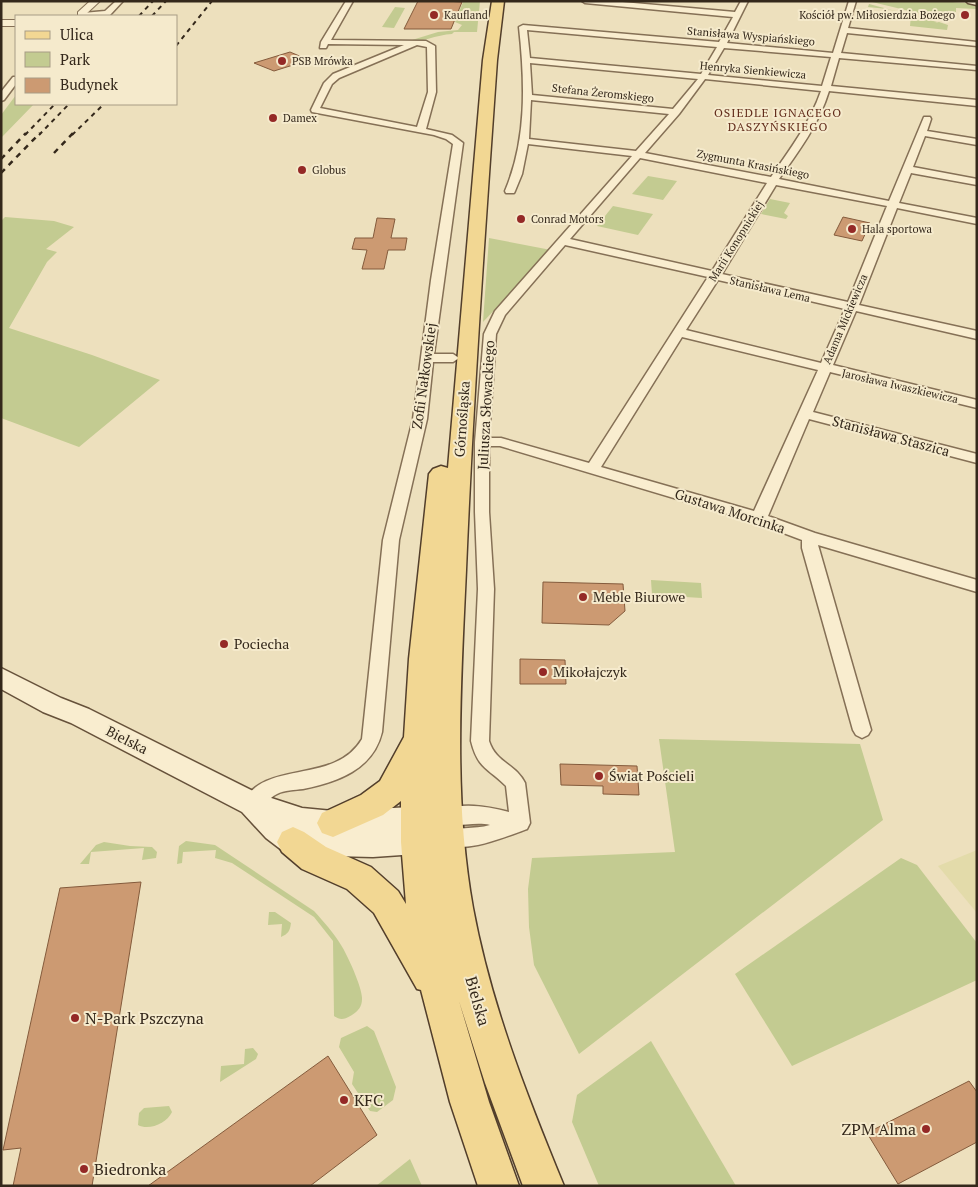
<svg xmlns="http://www.w3.org/2000/svg" width="978" height="1187" viewBox="0 0 978 1187" font-family="'PT Serif',serif">
<rect width="100%" height="100%" fill="#ede0bd"/>
<polygon fill="#e3dbaa" points="977,850 977,913 938,866"/>
<g fill="#c3cb91">
<path d="M480,1L477,32H454L452,34C433,35 412,47 393,41L412,40L438,32L458,30L462,25L455,22L463,2Z"/>
<polygon points="940,1 977,4 977,9 956,8 956,12 936,15 922,14 872,2"/>
<polygon points="869,4 937,22 935,23 939,22 948,25 947,30 910,26 911,15 887,9 868,7"/>
<polygon points="395,7 405,8 394,28 382,27"/>
<polygon points="16,95 16,104 34,104 1,138 1,115"/>
<polygon points="648,176 677,181 663,200 632,194"/>
<polygon points="770,199 790,203 784,213 788,216 786,219 761,214"/>
<polygon points="613,206 653,214 638,235 597,226"/>
<polygon points="5,217 54,221 74,227 46,249 57,252 47,262 9,328 92,355 160,380 79,447 1,418 1,221"/>
<polygon points="489,238 551,250 483,322"/>
<polygon points="651,580 701,583 702,598 652,595"/>
<polygon points="659,739 860,744 883,820 579,1054 534,965 529,927 528,889 532,858 675,852"/>
<path d="M186,841L215,845L314,911C324,922 333,932 341,945C347,954 363,989 362,999C362,1007 358,1011 352,1015C345,1019 341,1021 334,1016L333,941L314,917L232,863L215,858L216,850L183,852L182,863L177,864L179,846Z"/>
<polygon points="104,842 130,846 152,847 157,852 156,858 142,860 144,848 91,852 89,864 80,864 96,845"/>
<polygon points="901,858 917,865 977,943 977,980 792,1066 735,974"/>
<path d="M269,912H275L291,923C290,931 288,934 281,937L282,924L268,925Z"/>
<polygon points="367,1026 374,1031 396,1087 393,1100 377,1112 370,1111 352,1084 354,1072 339,1047 341,1038"/>
<polygon points="651,1041 736,1186 599,1186 572,1122 577,1095"/>
<polygon points="253,1048 258,1054 256,1059 220,1082 221,1066 244,1064 245,1049"/>
<path d="M169,1106L172,1112C167,1123 149,1131 138,1125L139,1113L144,1108Z"/>
<polygon points="410,1159 422,1186 376,1186"/>
</g>
<g fill="#cc9a72" stroke="#845b3c">
<polygon points="418,1 445,1 462,2 451,29 404,29"/>
<polygon points="290,52 309,60 274,71 254,63"/>
<polygon points="843,217 870,223 862,241 834,235"/>
<polygon points="377,218 395,219 391,238 407,238 405,250 388,250 384,269 362,269 367,250 352,249 355,238 373,238"/>
<polygon points="543,582 623,584 625,611 609,625 542,623"/>
<polygon points="520,659 565,660 566,684 520,684"/>
<polygon points="560,764 637,766 639,795 603,794 603,786 561,785"/>
<polygon points="141,882 92,1186 13,1186 21,1148 3,1150 60,888"/>
<polygon points="328,1056 377,1135 310,1186 148,1186"/>
<polygon points="969,1081 977,1092 977,1142 898,1184 867,1133"/>
</g>
<g fill="none" stroke-linecap="round" stroke-linejoin="round">
<g stroke="#857056" stroke-width="3">
<g id="minor">
<polygon points="116,1 123,1 110,15 79,15 83,13 105,11"/>
<path d="M346,1H353L331,40L426,41L435,46L436,92L426,129L452,135L463,143L434,354H453L459,358L453,362H433L427,419L399,540L382,732C373,770 337,782 303,789C295,790 284,790 277,794C264,800 261,816 245,810L242,804C264,758 334,786 362,739L383,540L413,419L431,280L453,144L446,139L434,135L312,112L311,110L324,83L333,74L404,45L328,44L326,48H320L321,42ZM417,45L427,47L428,92L417,127L320,108L332,84L339,78Z"/>
<path d="M582,1H611L735,12L741,1H748L727,43L833,53L849,1H856L848,28L977,42V46L847,33L841,53L977,66V70L839,58L831,86L977,100V106L829,91C819,124 799,151 779,179L889,201L924,117H930L931,119L927,131L977,139V145L925,136L913,167L977,179V185L911,173L899,203L977,218V224L897,208L859,305L977,331V339L856,311L833,365L977,400V408L830,372L813,412L977,454V463L809,419L768,516L815,533L977,580V592L818,545L871,730L868,735L862,738L856,735L853,730L802,548V540L754,522L500,446H489V512L494,589L489,741C496,763 516,764 525,783L530,823L527,829C502,838 466,854 440,844L437,838L440,832C456,826 474,830 490,825C473,821 455,829 439,823L436,817L439,811C462,802 486,806 509,812L506,786C488,768 478,769 471,741L478,589L475,512V442L484,334L495,311L632,156L528,144L522,174L515,191L514,193H506L505,191C527,139 525,83 519,27L523,25L719,42L733,17L585,3ZM527,30L717,47L701,74L530,58ZM724,48L831,57L822,86L708,75ZM530,63L698,79L673,109L532,95ZM705,79L821,91C810,123 790,149 771,177L645,153L679,114ZM531,100L669,114L636,151L529,139ZM640,158L767,183L712,271L570,239ZM776,185L887,206L848,302L722,274ZM565,245L708,277L589,463L501,438H489L496,334L505,315ZM718,280L845,309L821,363L686,330ZM682,337L818,370L754,511L601,467Z"/>
<polygon points="13,77 16,77 16,84 4,100 1,101 1,92"/>
</g>
</g>
<g stroke="#857056" stroke-width="2">
<g id="tertiary">
<polygon points="90,1 100,1 84,16 78,16 78,12"/>
<rect x="1" y="20" width="15" height="6"/>
</g>
</g>
<g stroke="#66513a" stroke-width="3">
<g id="secondary">
<polygon points="966,1 977,1 977,5 968,3"/>
<polygon points="1,668 61,698 89,709 259,794 302,808 333,811 432,806 442,809 446,818 442,827 435,829 441,831 445,840 441,849 431,853 373,857 293,855 283,851 266,838 242,812 71,723 43,712 1,689"/>
</g>
</g>
<g stroke="#523e2b" stroke-width="3">
<path id="primary" d="M492,1H504L497,60C485,230 473,400 466,570C461,682 453,797 473,908C491,1005 527,1096 564,1186H523L485,1083L459,1001L489,1102L519,1186H478L450,1102L421,990L417,989L374,913L347,889L302,869L282,852L277,842L282,832L293,827L304,832L326,847L371,867L398,891L406,904L401,842V801L383,815L333,837L322,833L317,823L322,813L361,795L380,781L404,737L409,659L429,474L433,469L441,466L448,468L483,60Z"/>
</g>
<use href="#minor" fill="#f9edcf" fill-rule="evenodd"/>
<use href="#tertiary" fill="#f9edcf" fill-rule="evenodd"/>
<use href="#secondary" fill="#f9edcf" fill-rule="evenodd"/>
<use href="#primary" fill="#f2d793" fill-rule="evenodd"/>
<g stroke="#34281b" stroke-width="2" stroke-dasharray="4.5 4.5" stroke-linecap="butt">
<polyline points="139,16 153,1"/>
<polyline points="152,16 166,1"/>
<polyline points="176,46 212,1"/>
<polyline points="25,135 55,104"/>
<polyline points="39,135 69,104"/>
<polyline points="72,135 104,104"/>
</g>
<g stroke="#34281b" stroke-width="2.5" stroke-dasharray="5.5 5.5" stroke-linecap="butt">
<polyline points="54,153 73,133"/>
<polyline points="1,159 26,133"/>
<polyline points="1,173 40,133"/>
</g>
</g>
<g fill="#942926" stroke="#f5eacc" stroke-width="2">
<circle cx="434" cy="15" r="5"/>
<circle cx="965" cy="15" r="5"/>
<circle cx="282" cy="61" r="5"/>
<circle cx="273" cy="118" r="5"/>
<circle cx="302" cy="170" r="5"/>
<circle cx="521" cy="219" r="5"/>
<circle cx="852" cy="229" r="5"/>
<circle cx="583" cy="597" r="5"/>
<circle cx="224" cy="644" r="5"/>
<circle cx="543" cy="672" r="5"/>
<circle cx="599" cy="776" r="5"/>
<circle cx="75" cy="1018" r="5"/>
<circle cx="344" cy="1100" r="5"/>
<circle cx="926" cy="1129" r="5"/>
<circle cx="84" cy="1169" r="5"/>
</g>
<g text-anchor="middle" stroke-width="4" stroke-linejoin="round" paint-order="stroke">
<g font-size="11" fill="#34281b" stroke="#f5eacc" text-anchor="start">
<text x="444" y="19">Kaufland</text>
<text x="955" y="19" text-anchor="end">Kościół pw. Miłosierdzia Bożego</text>
<text x="292" y="65">PSB Mrówka</text>
<text x="283" y="122">Damex</text>
<text x="312" y="174">Globus</text>
<text x="531" y="223">Conrad Motors</text>
<text x="862" y="233">Hala sportowa</text>
</g>
<g font-size="11" fill="#34281b" stroke="#f5eacc">
<text transform="translate(751 36) rotate(5)" y="4">Stanisława Wyspiańskiego</text>
<text transform="translate(753 70) rotate(5)" y="4">Henryka Sienkiewicza</text>
<text transform="translate(603 93) rotate(6)" y="4">Stefana Żeromskiego</text>
<text transform="translate(753 164) rotate(11)" y="4">Zygmunta Krasińskiego</text>
<text transform="translate(736 241) rotate(-58)" y="4">Marii Konopnickiej</text>
<text transform="translate(770 289) rotate(13)" y="4">Stanisława Lema</text>
<text transform="translate(845 319) rotate(-67)" y="4">Adama Mickiewicza</text>
<text transform="translate(900 386) rotate(13)" y="4">Jarosława Iwaszkiewicza</text>
</g>
<g font-size="12" letter-spacing="1" fill="#612b1a" stroke="#f5eacc">
<text x="778" y="117">OSIEDLE IGNACEGO<tspan x="778" dy="14">DASZYŃSKIEGO</tspan></text>
</g>
<g font-size="14" fill="#34281b" stroke="#f5eacc">
<text transform="translate(424 376) rotate(-82)" y="5">Zofii Nałkowskiej</text>
<text transform="translate(486 405) rotate(-87)" y="5">Juliusza Słowackiego</text>
<text transform="translate(462 419) rotate(-86)" y="5">Górnośląska</text>
<text transform="translate(891 436) rotate(15)" y="5">Stanisława Staszica</text>
<text transform="translate(730 511) rotate(18)" y="5">Gustawa Morcinka</text>
<text transform="translate(127 740) rotate(27)" y="5">Bielska</text>
</g>
<g font-size="14" fill="#34281b" stroke="#f5eacc" text-anchor="start">
<text x="593" y="602">Meble Biurowe</text>
<text x="234" y="649">Pociecha</text>
<text x="553" y="677">Mikołajczyk</text>
<text x="609" y="781">Świat Pościeli</text>
</g>
<g font-size="16" fill="#34281b" stroke="#f5eacc">
<text transform="translate(478 1001) rotate(74)" y="6">Bielska</text>
</g>
<g font-size="16" fill="#34281b" stroke="#f5eacc" text-anchor="start">
<text x="85" y="1024">N-Park Pszczyna</text>
<text x="354" y="1106">KFC</text>
<text x="916" y="1135" text-anchor="end">ZPM Alma</text>
<text x="94" y="1175">Biedronka</text>
</g>
</g>
<rect width="978" height="1187" fill="none" stroke="#34281b" stroke-width="5"/>
<rect x="15" y="15" width="162" height="90" fill="#f5eacc" stroke="#a89c85"/>
<rect x="25" y="31" width="25" height="8" fill="#f2d793" stroke="#a89c85"/>
<text x="60" y="40" font-size="15" fill="#34281b">Ulica</text>
<rect x="25" y="52" width="25" height="15" fill="#c3cb91" stroke="#a89c85"/>
<text x="60" y="65" font-size="15" fill="#34281b">Park</text>
<rect x="25" y="78" width="25" height="15" fill="#cc9a72" stroke="#a89c85"/>
<text x="60" y="90" font-size="15" fill="#34281b">Budynek</text>
</svg>
